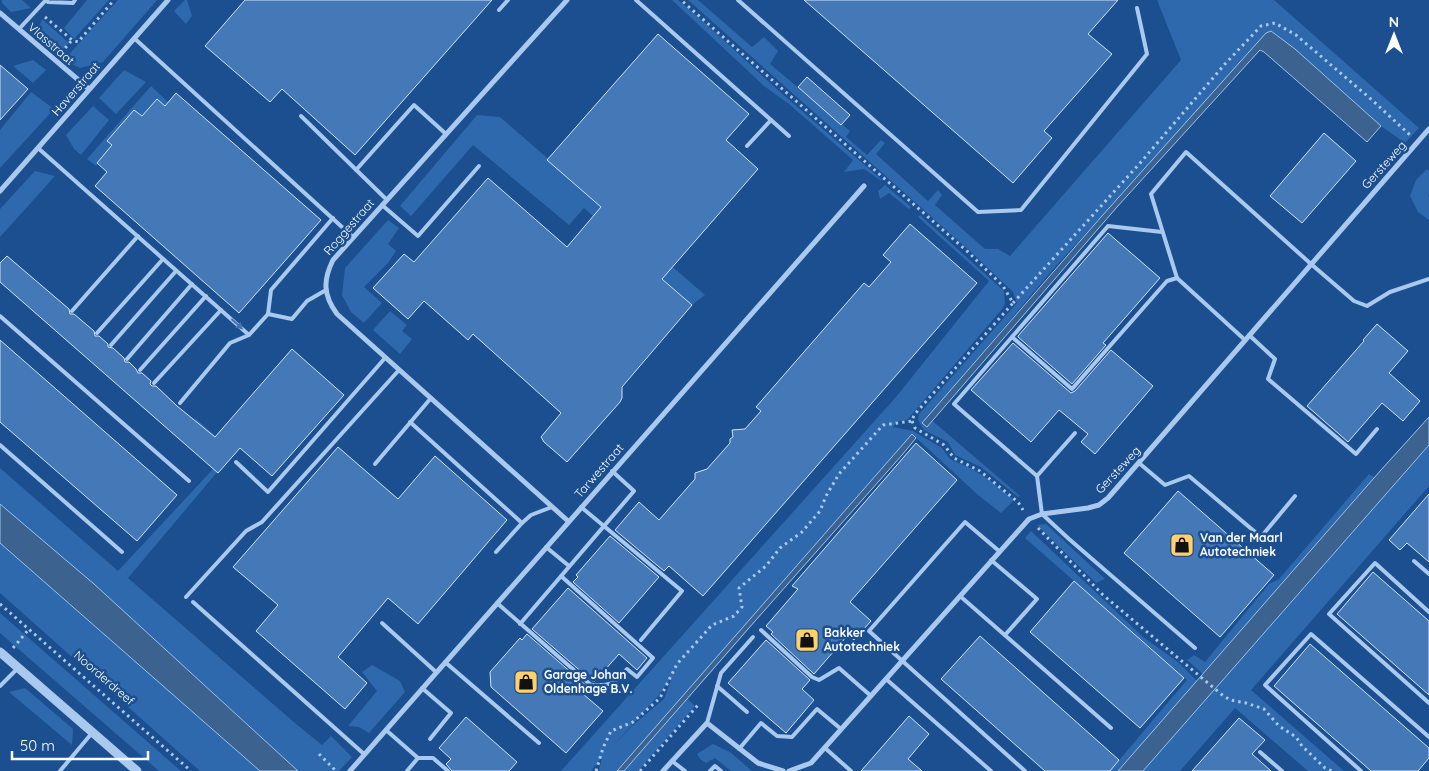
<svg xmlns="http://www.w3.org/2000/svg" width="1429" height="771" viewBox="0 0 1429 771" font-family="Quicksand,sans-serif">
<rect width="100%" height="100%" fill="#1b4f8f"/>
<g fill="#2e69ad" fill-rule="evenodd">
<polygon points="2,0 22,0 31,8 11,12 2,3"/>
<polygon points="87,0 109,0 74,39 64,28"/>
<polygon points="118,0 157,0 103,62 80,68 64,60"/>
<polygon points="185,0 187,0 192,16 186,24 174,11"/>
<polygon points="672,0 678,0 695,14 780,92 882,180 880,180 864,169 844,172 853,160 789,104 764,86"/>
<polygon points="688,0 698,0 752,47 764,37 778,51 770,64 850,131 846,137 867,155 881,140 885,143 876,154 928,201 938,190 942,195 935,205 985,249 998,249 1010,256 1181,60 1157,0 1274,0 1419,128 1405,143 1381,126 1295,49 1271,31 1055,267 928,417 1020,496 1018,497 981,467 955,455 948,442 924,430 918,420 919,414 1017,303 1013,292 971,252"/>
<polygon points="42,19 69,43 58,54 37,35"/>
<polygon points="33,60 46,70 33,83 13,66"/>
<polygon points="124,70 146,82 116,114 99,98"/>
<polygon points="151,86 168,102 165,106 157,99 142,116 134,110 107,141 112,145 96,166 87,159"/>
<polygon points="31,92 54,109 0,168 0,130"/>
<polygon points="93,106 109,120 81,155 74,149 66,135"/>
<polygon points="477,115 500,117 705,295 692,305 584,208 569,225 473,145 411,216 400,206"/>
<polygon points="1427,169 1429,171 1429,194 1428,195 1429,197 1429,220 1418,212 1410,196 1416,180"/>
<polygon points="35,171 55,176 0,237 0,209"/>
<polygon points="885,185 911,207 909,209 889,193 880,199 878,191"/>
<path d="M920,215L1004,291L1005,303L1003,308L907,420L897,421L893,427L913,431L942,448L950,459L972,469L991,481L1014,500L1001,513L978,495L912,434L757,611L761,615L688,699L695,706L638,771H599L602,757L591,771H561L896,397L989,281L918,217ZM672,677L664,699L632,726L614,745L658,696Z"/>
<polygon points="388,220 399,228 388,244 396,251 388,263 364,287 382,303 364,323 351,312 342,295 345,268"/>
<polygon points="390,311 407,325 402,331 412,339 400,354 373,330"/>
<polygon points="195,418 234,452 128,578 296,724 322,745 331,736 352,757 339,771 298,771 94,584 0,504 0,468 118,571 228,453 197,424"/>
<polygon points="1429,445 1429,486 1251,690 1344,771 1308,771 1235,708 1180,771 1143,771"/>
<polygon points="1369,474 1375,478 1203,674 1187,660 1194,655 1205,662 1269,584 1279,579"/>
<polygon points="1046,524 1105,579 1096,583 1037,525"/>
<polygon points="1031,531 1143,637 1178,662 1197,681 1118,771 1110,771 1187,680 1025,538"/>
<polygon points="0,543 260,771 200,771 0,593"/>
<polygon points="0,613 181,771 159,771 0,633"/>
<polygon points="372,665 400,681 405,692 369,733 359,727 348,726 377,691 362,672"/>
<polygon points="25,688 73,729 72,745 9,692"/>
<polygon points="713,744 730,752 752,771 731,771 715,758 706,763 700,759 697,754"/>
</g>
<g fill="#3c6290" stroke="#9cc4f0">
<polygon points="1271,31 1295,49 1381,126 1367,142 1264,52 1260,50 1259,51 1117,207 927,427 922,423 1101,217 1266,33"/>
<polygon points="1429,417 1429,445 1143,771 1118,771 1381,470"/>
<polygon points="912,434 916,438 902,455 748,629 624,771 617,771"/>
<polygon points="0,504 94,584 298,771 260,771 0,543"/>
</g>
<g fill="#4478b7" stroke="#cfe3fa">
<polygon points="245,0 492,0 355,155 282,89 270,102 205,46"/>
<polygon points="804,0 1118,0 1088,34 1112,54 1044,131 1052,138 1013,183"/>
<polygon points="658,34 749,114 726,140 758,169 662,279 692,305 622,387 622,398 620,402 567,462 544,442 541,437 561,413 473,334 468,340 424,301 408,319 373,288 404,254 414,262 488,178 567,247 601,207 547,160"/>
<polygon points="0,65 28,89 0,120"/>
<polygon points="807,77 850,115 841,125 798,87"/>
<polygon points="176,93 321,220 239,313 95,186 107,172 97,163 112,145 107,141 134,110 142,116 157,99 165,106"/>
<polygon points="1324,133 1356,161 1302,223 1270,196"/>
<polygon points="910,224 977,283 703,596 669,566 664,571 615,530 639,502 659,520 695,479 695,473 707,469 730,443 730,439 733,437 732,430 745,429 761,411 756,407 864,283 869,287 891,262 883,255"/>
<polygon points="1108,233 1160,278 1103,343 1106,345 1072,384 1018,337 1018,336"/>
<polygon points="7,256 69,309 70,314 74,314 94,331 95,336 99,336 108,344 108,347 113,348 124,358 125,362 129,362 136,369 138,373 142,373 151,381 150,384 152,386 156,386 177,406 215,437 292,349 344,395 272,476 240,448 218,473 0,282 0,263"/>
<polygon points="1377,324 1408,351 1389,373 1420,401 1403,421 1382,403 1348,442 1307,406 1364,341 1363,340"/>
<polygon points="0,340 177,495 137,541 0,422"/>
<polygon points="1013,343 1071,393 1075,391 1111,350 1153,386 1095,454 1081,442 1088,434 1059,410 1031,442 971,390"/>
<polygon points="916,443 957,480 850,602 871,621 854,640 848,635 814,674 771,634 773,632 766,626 798,589 792,586"/>
<polygon points="338,447 398,499 435,456 507,520 418,624 388,598 338,657 367,683 345,709 256,631 278,605 233,567"/>
<polygon points="1178,491 1274,575 1220,637 1124,553"/>
<polygon points="1429,494 1429,562 1407,543 1400,550 1389,540"/>
<polygon points="610,536 659,577 619,623 573,582 578,577 576,575"/>
<polygon points="1373,572 1429,621 1429,695 1337,614"/>
<polygon points="1074,581 1184,678 1140,728 1030,632"/>
<polygon points="568,588 647,658 637,670 619,654 595,681 592,681 532,629"/>
<polygon points="527,634 589,688 583,694 603,711 566,753 491,687 490,672 520,638 522,640"/>
<polygon points="980,636 1119,760 1110,771 1045,771 941,679"/>
<polygon points="766,640 810,680 802,689 814,700 786,733 728,683"/>
<polygon points="1310,644 1429,748 1429,758 1418,771 1371,771 1274,686"/>
<polygon points="909,716 929,734 908,759 922,771 861,771"/>
<polygon points="466,717 517,762 509,771 452,771 446,764 451,759 439,748"/>
<polygon points="1239,718 1265,740 1252,754 1271,771 1192,771"/>
</g>
<g fill="none" stroke-linecap="round" stroke-linejoin="round">
<g stroke="#a9c9ee" stroke-width="3" stroke-dasharray="2.5 4" stroke-linecap="butt">
<polyline points="45,17 72,40 78,42 114,0"/>
<polyline points="61,53 72,40"/>
<polyline points="1013,303 1141,162 1225,64 1261,26 1275,23 1296,35 1372,100 1410,135"/>
<polyline points="912,421 915,428 944,445 954,458 980,471 1018,502 1023,510"/>
<polyline points="1038,528 1103,595 1221,694 1230,700 1246,703 1264,709 1279,726 1296,737 1302,746 1325,768 1332,771"/>
<polyline points="0,604 191,771"/>
<polyline points="13,648 29,629"/>
<polyline points="319,754 336,771"/>
<polyline points="596,771 603,748 611,731 633,722 660,698 677,664 712,625 734,616 742,607 739,588 766,566 780,548 802,532 820,511 826,496 839,474 883,425 912,421 914,415 1013,303 1003,286 968,252 681,0"/>
<polyline points="640,771 698,705 701,704"/>
</g>
<g stroke="#a9c9ee" stroke-width="4">
<polyline points="46,0 48,2 73,3 75,0"/>
<polyline points="636,0 789,136"/>
<polyline points="738,0 978,212 1021,210 1147,54 1137,8"/>
<polyline points="499,10 508,0"/>
<polyline points="19,29 46,0"/>
<polyline points="134,38 353,237"/>
<polyline points="301,116 387,200"/>
<polyline points="747,146 771,120"/>
<polyline points="38,148 249,335"/>
<polyline points="356,170 414,105 446,134"/>
<polyline points="382,205 418,236 479,166"/>
<polyline points="1162,232 1108,226 954,404 1037,476 1042,514 1069,539 1195,648"/>
<polyline points="72,311 138,236"/>
<polyline points="268,314 271,290 333,218"/>
<polyline points="0,316 189,481"/>
<polyline points="97,333 163,259"/>
<polyline points="1249,335 1275,359 1268,379 1356,454 1377,429"/>
<polyline points="1012,337 1072,389 1167,281 1177,278"/>
<polyline points="1245,340 1177,278 1151,194 1186,152 1311,264 1354,301 1367,306 1390,292 1429,279"/>
<polyline points="111,345 176,271"/>
<polyline points="127,359 192,284"/>
<polyline points="140,370 206,296"/>
<polyline points="154,383 221,310"/>
<polyline points="180,403 230,343 249,335 268,314 292,319 307,301 326,290"/>
<polyline points="410,422 522,523 496,552"/>
<polyline points="0,445 122,552"/>
<polyline points="236,462 268,492 385,358"/>
<polyline points="1139,463 1165,485 1189,476 1261,537 1295,496"/>
<polyline points="375,464 431,398"/>
<polyline points="1037,476 1075,433"/>
<polyline points="581,507 682,591 641,640"/>
<polyline points="522,523 531,515 552,507"/>
<polyline points="546,547 569,566"/>
<polyline points="999,551 965,522 869,631 1025,771"/>
<polyline points="991,560 1037,599 1005,635"/>
<polyline points="1414,561 1429,574"/>
<polyline points="960,596 1111,728"/>
<polyline points="186,597 246,531 262,522 399,370"/>
<polyline points="193,602 364,754"/>
<path d="M497,603L591,685C612,686 614,684 627,669L637,677L653,658L561,576"/>
<polyline points="1429,612 1375,563 1329,614 1429,703"/>
<polyline points="382,623 436,672"/>
<polyline points="520,624 634,491 612,471"/>
<polyline points="761,630 812,677 819,680 839,668 871,696"/>
<polyline points="445,662 539,743"/>
<polyline points="886,679 991,771"/>
<polyline points="0,686 18,668"/>
<polyline points="717,686 747,712"/>
<polyline points="422,688 451,713 430,739"/>
<polyline points="707,723 721,673 753,637"/>
<polyline points="386,730 418,758 433,758 448,771"/>
<polyline points="825,748 851,771"/>
<polyline points="739,749 761,723 777,736 792,737 817,709 841,729"/>
<polyline points="1260,752 1282,771"/>
<polyline points="672,761 685,771"/>
<polyline points="60,771 92,733"/>
<polyline points="407,771 418,758"/>
<polyline points="710,771 715,766 721,771"/>
<polyline points="1361,771 1265,685 1311,634 1429,737"/>
</g>
<g stroke="#a9c9ee" stroke-width="5">
<path d="M567,0L333,260C323,280 323,295 337,314L568,521"/>
<polyline points="0,13 89,89"/>
<polyline points="0,191 168,0"/>
<polyline points="350,771 864,186"/>
<polyline points="663,771 707,723 758,763 783,771"/>
<polyline points="789,771 811,763 1029,519 1042,514 1088,508 1099,505 1108,498 1388,176 1429,129"/>
</g>
<polyline stroke="#a9c9ee" stroke-width="9" points="0,652 137,771"/>
</g>
<defs><path id="oneway-solid" d="M-6-.8H1V-3.2L6.5 0L1 3.2V.8H-6Z" transform="scale(1.25)"/></defs>
<use fill="#4674ac" href="#oneway-solid" transform="translate(237 324) rotate(42)"/>
<defs>
<g id="shop-square" transform="scale(1.25)"><rect x="-9" y="-9" width="18" height="18" rx="4" fill="#ffd166" stroke="#1b4f8f"/><path d="M-5-2.5h2.3a2.7 3.5 0 0 1 5.4 0H5L5.5 6h-11ZM-1.5-2.5h3a1.5 2.3 0 0 0-3 0Z" fill="#111"/></g>
</defs>
<g fill-rule="evenodd">
<use href="#shop-square" x="1182" y="545"/>
<use href="#shop-square" x="807" y="640"/>
<use href="#shop-square" x="526" y="682"/>
</g>
<g text-anchor="middle" stroke-width="5" stroke-linejoin="round" paint-order="stroke">
<g font-size="12" fill="#fff" stroke="#1b4f8f">
<text transform="translate(51 44) rotate(41)" y="4">Vlasstraat</text>
<text transform="translate(76 89) rotate(-49)" y="4">Haverstraat</text>
<text transform="translate(1384 165) rotate(-48)" y="4">Gersteweg</text>
<text transform="translate(349 227) rotate(-49)" y="4">Roggestraat</text>
<text transform="translate(1118 470) rotate(-47)" y="4">Gersteweg</text>
<text transform="translate(599 471) rotate(-49)" y="4">Tarwestraat</text>
<text transform="translate(104 678) rotate(41)" y="4">Noorderdreef</text>
</g>
<g font-size="12" font-weight="bold" fill="#fff" stroke="#1b4f8f" text-anchor="start">
<text x="1200" y="542">Van der Maarl<tspan x="1200" dy="14">Autotechniek</tspan></text>
<text x="824" y="637">Bakker<tspan x="824" dy="14">Autotechniek</tspan></text>
<text x="544" y="679">Garage Johan<tspan x="544" dy="14">Oldenhage B.V.</tspan></text>
</g>
</g>
<g transform="translate(1394 35)" stroke="#1b4f8f" stroke-width="4" paint-order="stroke">
<path d="M0-4L9 19L0 12L-9 19Z" fill="#ffffff"/>
<text y="-8" font-size="14" font-weight="bold" text-anchor="middle" fill="#ffffff">N</text>
</g>
<path d="M12 751v8h136v-8" fill="none" stroke="#ffffff" stroke-width="2.5"/>
<text x="20" y="751" font-size="15" fill="#ffffff" stroke="#1b4f8f" stroke-width="4" paint-order="stroke">50 m</text>
</svg>
